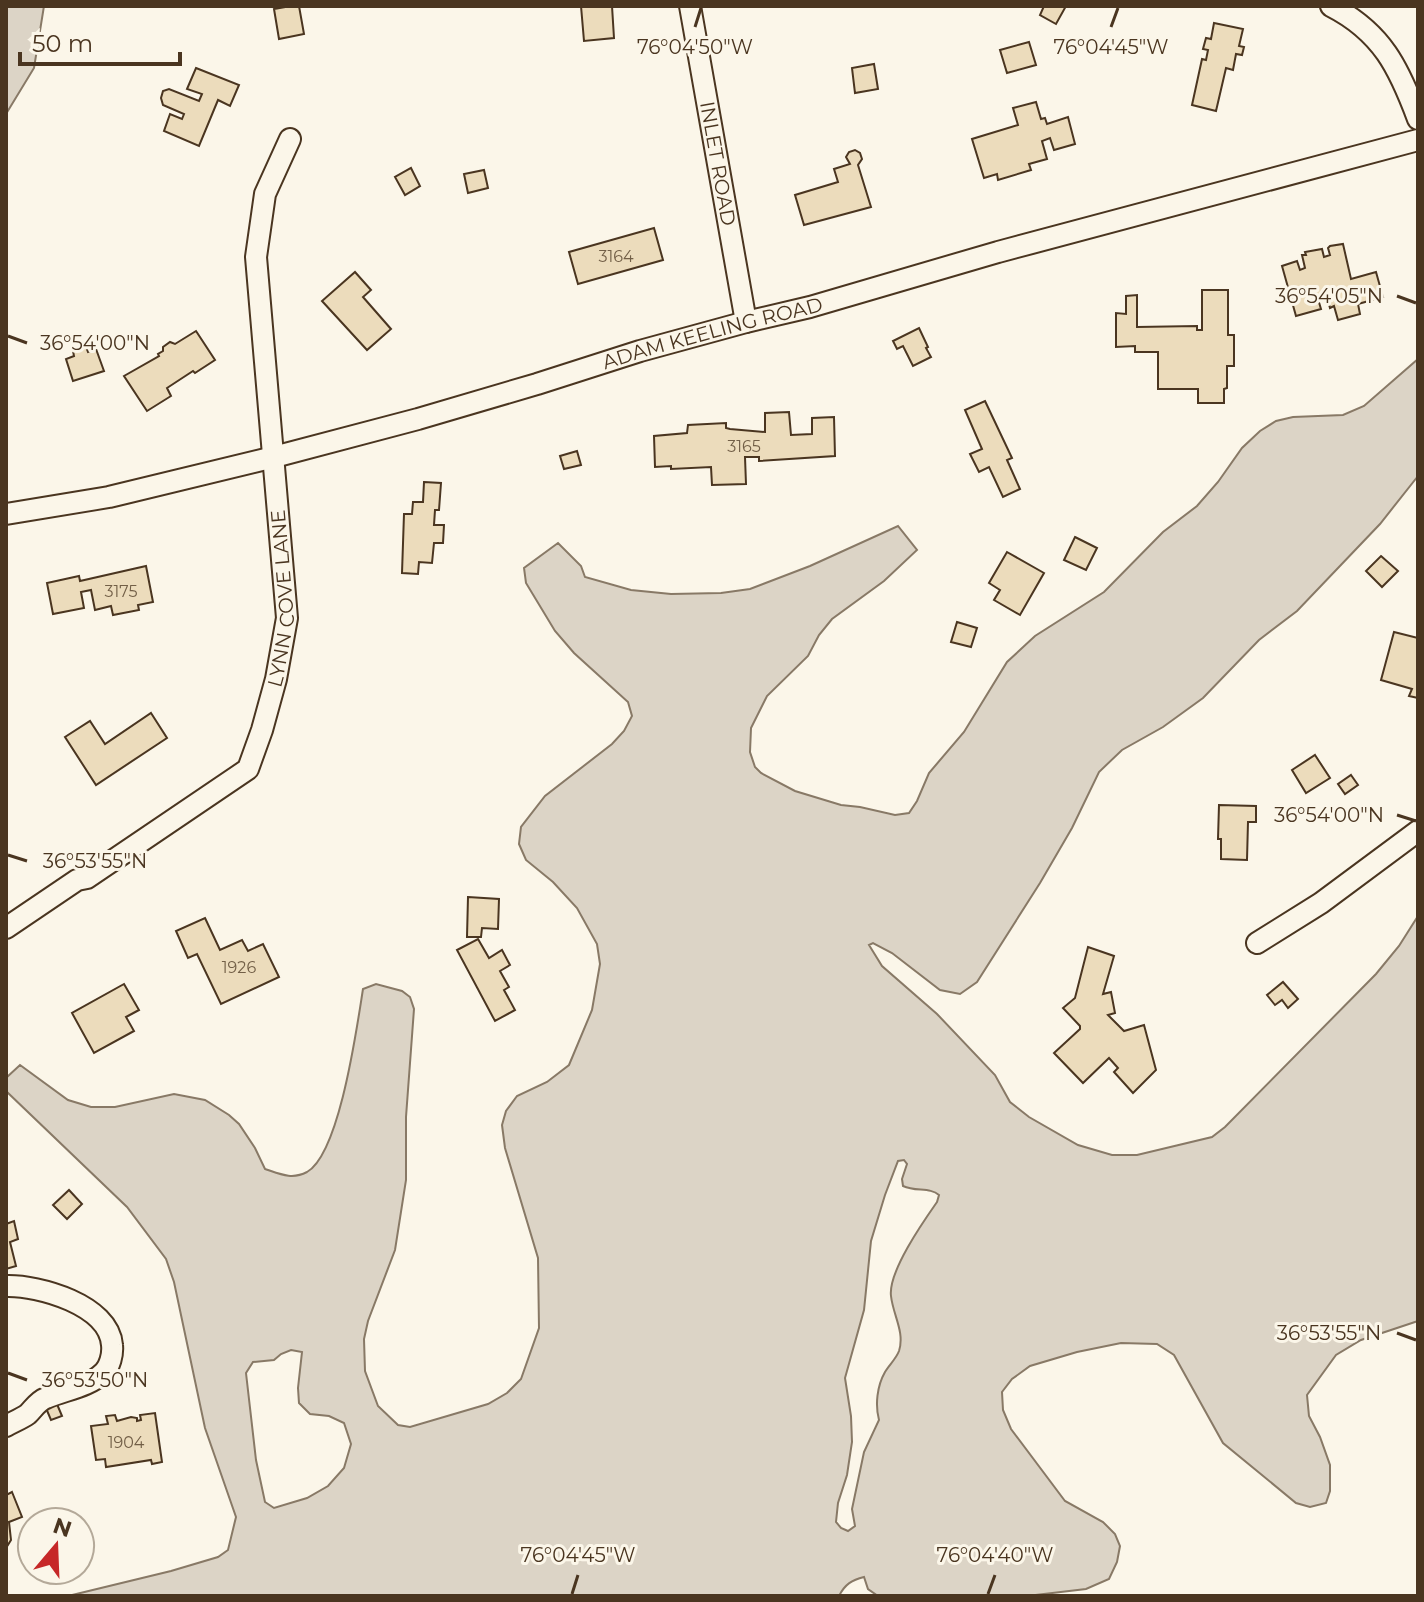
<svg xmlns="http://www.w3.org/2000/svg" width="1424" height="1602" viewBox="0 0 1424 1602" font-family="Montserrat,sans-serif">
<rect width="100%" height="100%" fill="#fbf6e9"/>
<g fill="#dcd4c6" stroke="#887966" stroke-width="2" fill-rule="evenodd">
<polygon points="6,6 44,6 34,68 6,114"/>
<path d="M1418,359V476L1380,524L1297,611L1259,640L1203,698L1163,727L1122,750L1099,772L1072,828L1040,883L977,982L960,994L940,990L892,953L873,943L869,945L882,966L937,1014L995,1075L1010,1102L1029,1117L1078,1145L1112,1155H1137L1212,1137L1225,1127L1376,974L1399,946L1418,916V1321L1361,1340L1336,1355L1307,1395L1309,1416L1320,1437L1330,1465V1491L1326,1503L1310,1507L1296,1503L1223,1443L1174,1355L1157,1344L1121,1343L1077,1352L1030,1366L1012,1379L1002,1392L1003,1410L1011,1429L1065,1501L1103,1522L1115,1534L1120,1546L1117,1562L1109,1579L1086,1589L1027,1596H878L868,1589L864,1577C852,1580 845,1584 839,1596H68L171,1571L218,1557L228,1550L236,1517L205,1428L174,1282L166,1259L127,1207L6,1091V1078L20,1065L68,1100L91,1107H115L174,1094L205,1100L229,1115L239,1124L255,1148L265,1169C280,1174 292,1180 307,1172C340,1153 357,1026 363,989L376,984L402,991L410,997L414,1009L406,1117V1180L395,1250L368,1321L364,1339L365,1371L378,1406L398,1425L410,1427L488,1404L507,1393L521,1379L539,1328L538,1258L505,1148L502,1125L506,1111L517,1096L547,1082L569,1065L592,1010L600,964L597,944L577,908L553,882L526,860L519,844L521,827L545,796L612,744L624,731L632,716L628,702L574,653L555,631L526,583L524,568L558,543L581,566L585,577L631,590L671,594L721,593L750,589L810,566L898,526L917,550L884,581L832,619L819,635L808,656L767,696L751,728L750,752L755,767L761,773L795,791L841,805L860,807L895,815L909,813L917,801L929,773L964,732L1007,662L1035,636L1104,592L1163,532L1197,506L1218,482L1242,448L1260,431L1276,421L1293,417L1343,415L1364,406ZM904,1160L907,1164L902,1179L903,1186C916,1192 930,1187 939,1195L937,1202C923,1222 888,1272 891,1296C893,1315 905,1332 899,1351C896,1359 889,1365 885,1372C877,1386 875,1405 879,1420L864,1452L852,1509L855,1526L848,1531L841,1528L836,1522L838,1503L847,1475L852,1442L851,1416L845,1378L864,1310L871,1241L885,1195L898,1161ZM291,1350L302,1352L298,1388L299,1403L310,1414L329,1416L344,1423L351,1444L344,1468L328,1486L307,1498L274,1508L265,1502L256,1460L246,1373L253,1362L274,1360L281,1354Z"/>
</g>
<g fill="#ecdcbc" stroke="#4a3520" stroke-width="2">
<polygon points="291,6 299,6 304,34 279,39 274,9"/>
<polygon points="581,6 612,6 614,38 584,41"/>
<polygon points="1044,6 1066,6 1056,24 1040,15"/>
<polygon points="1214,23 1243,29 1239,46 1244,47 1242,55 1236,54 1233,70 1226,68 1216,111 1192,105 1202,59 1206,60 1208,50 1203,49 1206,38 1211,39"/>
<polygon points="1029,42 1036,65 1007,73 1000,50"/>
<polygon points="874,64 878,89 855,93 852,68"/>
<polygon points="196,68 239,85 230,106 218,100 199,146 164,131 170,114 182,119 184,114 163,105 161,98 163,91 169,89 199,101 202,94 187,89"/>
<polygon points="1036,102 1041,119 1045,118 1047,124 1068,117 1075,144 1054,150 1050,138 1042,141 1047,159 1029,164 1031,170 998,180 997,174 984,178 972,139 1018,125 1013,108"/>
<polygon points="855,150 860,153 862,159 858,165 871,207 804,225 795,195 838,182 834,169 850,164 846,157 849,152"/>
<polygon points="411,168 420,186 405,195 395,177"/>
<polygon points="484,170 488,188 468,193 464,174"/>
<polygon points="654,228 663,260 578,284 569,252"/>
<polygon points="1343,244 1351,279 1376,272 1383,297 1358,304 1360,314 1338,320 1334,306 1330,308 1327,297 1318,299 1321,309 1296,316 1282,266 1297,261 1300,270 1305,268 1302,255 1306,255 1305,252 1322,249 1324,257 1330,255 1328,248 1330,246"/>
<polygon points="355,272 371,290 363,297 391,329 367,350 322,301"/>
<polygon points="1202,290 1228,290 1228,335 1234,335 1234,366 1227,366 1227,388 1224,389 1224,403 1198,403 1198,389 1158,389 1158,352 1135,352 1135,346 1116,347 1116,313 1126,314 1126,296 1137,295 1137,327 1197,326 1197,330 1202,330"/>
<polygon points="919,328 928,347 926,348 931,357 913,366 903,346 897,349 893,341"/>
<polygon points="196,331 215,360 195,373 193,371 167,388 171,396 147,411 124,376 159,356 158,354 163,351 163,347 170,342 175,344"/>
<polygon points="86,347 88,352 96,349 104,371 73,381 66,359 74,356 73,351"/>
<polygon points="985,401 1012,458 1007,460 1020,489 1003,497 989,467 979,472 970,454 982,449 965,410"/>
<polygon points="789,412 791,435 812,434 812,418 834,417 835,456 759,461 759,457 745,457 746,484 712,485 711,467 671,469 671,466 655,467 654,436 687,433 688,425 726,423 726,428 730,429 765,432 765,413"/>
<polygon points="577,451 581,465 564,469 560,456"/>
<polygon points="424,482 441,483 439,510 435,510 434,525 444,525 443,543 434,543 432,563 419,562 418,574 402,573 404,514 412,514 413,502 423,502"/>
<polygon points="1075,537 1097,548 1086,570 1064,560"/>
<polygon points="1007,552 1044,573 1020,615 994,600 1000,590 989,583"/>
<polygon points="1381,556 1398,571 1382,587 1366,571"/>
<polygon points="146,566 153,602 138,605 139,610 113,615 111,606 95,610 91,590 81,592 84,608 53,614 47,583 79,576 80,581"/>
<polygon points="957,622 977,628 971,647 951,642"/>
<polygon points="1394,632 1418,638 1418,698 1409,696 1412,689 1381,680"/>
<polygon points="151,713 167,738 96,785 65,737 90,721 105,744"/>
<polygon points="1315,755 1330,778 1306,793 1292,770"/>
<polygon points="1351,775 1358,785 1345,794 1338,784"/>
<polygon points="1219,805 1256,806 1256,822 1248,822 1247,860 1221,859 1221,839 1218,839"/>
<polygon points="468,897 499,899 498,929 482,928 481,937 467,937"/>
<polygon points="205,918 220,950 242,940 248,951 263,944 279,977 221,1004 197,954 188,958 176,931"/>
<polygon points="478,939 489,958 502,950 510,965 500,971 509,987 504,990 515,1010 495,1021 457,950"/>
<polygon points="1088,947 1114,956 1103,994 1111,992 1115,1013 1108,1015 1124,1031 1144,1025 1156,1070 1133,1093 1114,1072 1118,1068 1109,1058 1083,1083 1054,1053 1080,1029 1080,1026 1063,1008 1075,998"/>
<polygon points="1283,982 1298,999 1288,1008 1282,1000 1275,1005 1267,995"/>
<polygon points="124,984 139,1010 126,1017 134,1031 94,1053 72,1013"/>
<polygon points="69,1190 82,1204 67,1219 53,1205"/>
<polygon points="14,1221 18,1239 10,1242 16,1266 6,1269 6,1224"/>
<polygon points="54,1397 62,1416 51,1420 43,1401"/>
<polygon points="155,1413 162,1462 152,1464 151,1460 106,1467 105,1459 96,1460 91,1426 108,1424 106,1416 115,1415 117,1421 131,1417 137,1418 137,1421 141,1420 140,1415"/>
<polygon points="12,1492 22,1517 9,1522 11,1540 6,1548 6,1495"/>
</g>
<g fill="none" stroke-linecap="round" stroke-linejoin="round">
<g stroke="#4a3520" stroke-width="24">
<g id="minor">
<path id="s1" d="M690,6L746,322"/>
<path d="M1331,6C1382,32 1399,68 1418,119"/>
<path id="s2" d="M6,514L109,497L274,457L418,419L537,384L640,351L746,322L810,307L998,252L1418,140"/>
<path id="s3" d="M6,928L77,880L87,878L248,769L262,730L276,679L287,618L256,257L265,194L290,139"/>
<polyline points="1257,943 1321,903 1418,831"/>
<path d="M6,1286C39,1285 109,1305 112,1345C113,1354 110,1367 103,1373C89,1387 64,1390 46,1398C38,1401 34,1408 28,1414C21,1419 13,1422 6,1426"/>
</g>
</g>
<use href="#minor" stroke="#fbf6e9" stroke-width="20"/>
</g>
<path fill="none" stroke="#4a3520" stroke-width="3" d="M695,27L701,8M1111,27L1118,8M1397,296L1416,303M8,336L27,343M1397,815L1416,821M8,855L27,861M1397,1333L1416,1340M8,1373L27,1380M572,1594L578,1575M988,1594L995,1575"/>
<g text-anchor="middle" stroke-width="6" stroke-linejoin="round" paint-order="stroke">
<g font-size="16" fill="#725f47">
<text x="616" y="262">3164</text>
<text x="744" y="452">3165</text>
<text x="121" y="597">3175</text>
<text x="239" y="973">1926</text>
<text x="126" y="1448">1904</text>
</g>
<g font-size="20" fill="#4a3520" stroke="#fbf6e9">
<text dy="7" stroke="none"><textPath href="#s1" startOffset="160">INLET ROAD</textPath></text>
<text dy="7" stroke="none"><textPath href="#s2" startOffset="730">ADAM KEELING ROAD</textPath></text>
<text dy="7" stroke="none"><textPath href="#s3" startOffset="466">LYNN COVE LANE</textPath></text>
</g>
</g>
<g font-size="20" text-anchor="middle" fill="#4a3520" stroke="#fbf6e9" stroke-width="6" stroke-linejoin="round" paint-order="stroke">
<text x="695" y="54">76°04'50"W</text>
<text x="1111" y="54">76°04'45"W</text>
<text x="1329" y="303">36°54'05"N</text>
<text x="95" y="350">36°54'00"N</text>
<text x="1329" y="822">36°54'00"N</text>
<text x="95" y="868">36°53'55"N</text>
<text x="1329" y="1340">36°53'55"N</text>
<text x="95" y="1387">36°53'50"N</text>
<text x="578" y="1562">76°04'45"W</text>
<text x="995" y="1562">76°04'40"W</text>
</g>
<rect width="1424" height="1602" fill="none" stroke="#4a3520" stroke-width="16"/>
<g transform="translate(56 1546) rotate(19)"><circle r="38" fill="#fbf6e9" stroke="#b4a999" stroke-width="2"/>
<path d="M0-6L14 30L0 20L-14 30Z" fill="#c62828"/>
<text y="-12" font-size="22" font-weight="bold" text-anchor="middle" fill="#4a3520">N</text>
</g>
<path d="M20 52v12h160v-12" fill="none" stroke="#4a3520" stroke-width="4"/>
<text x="32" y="52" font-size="24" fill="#4a3520" stroke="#fbf6e9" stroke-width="6" paint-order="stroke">50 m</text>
</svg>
